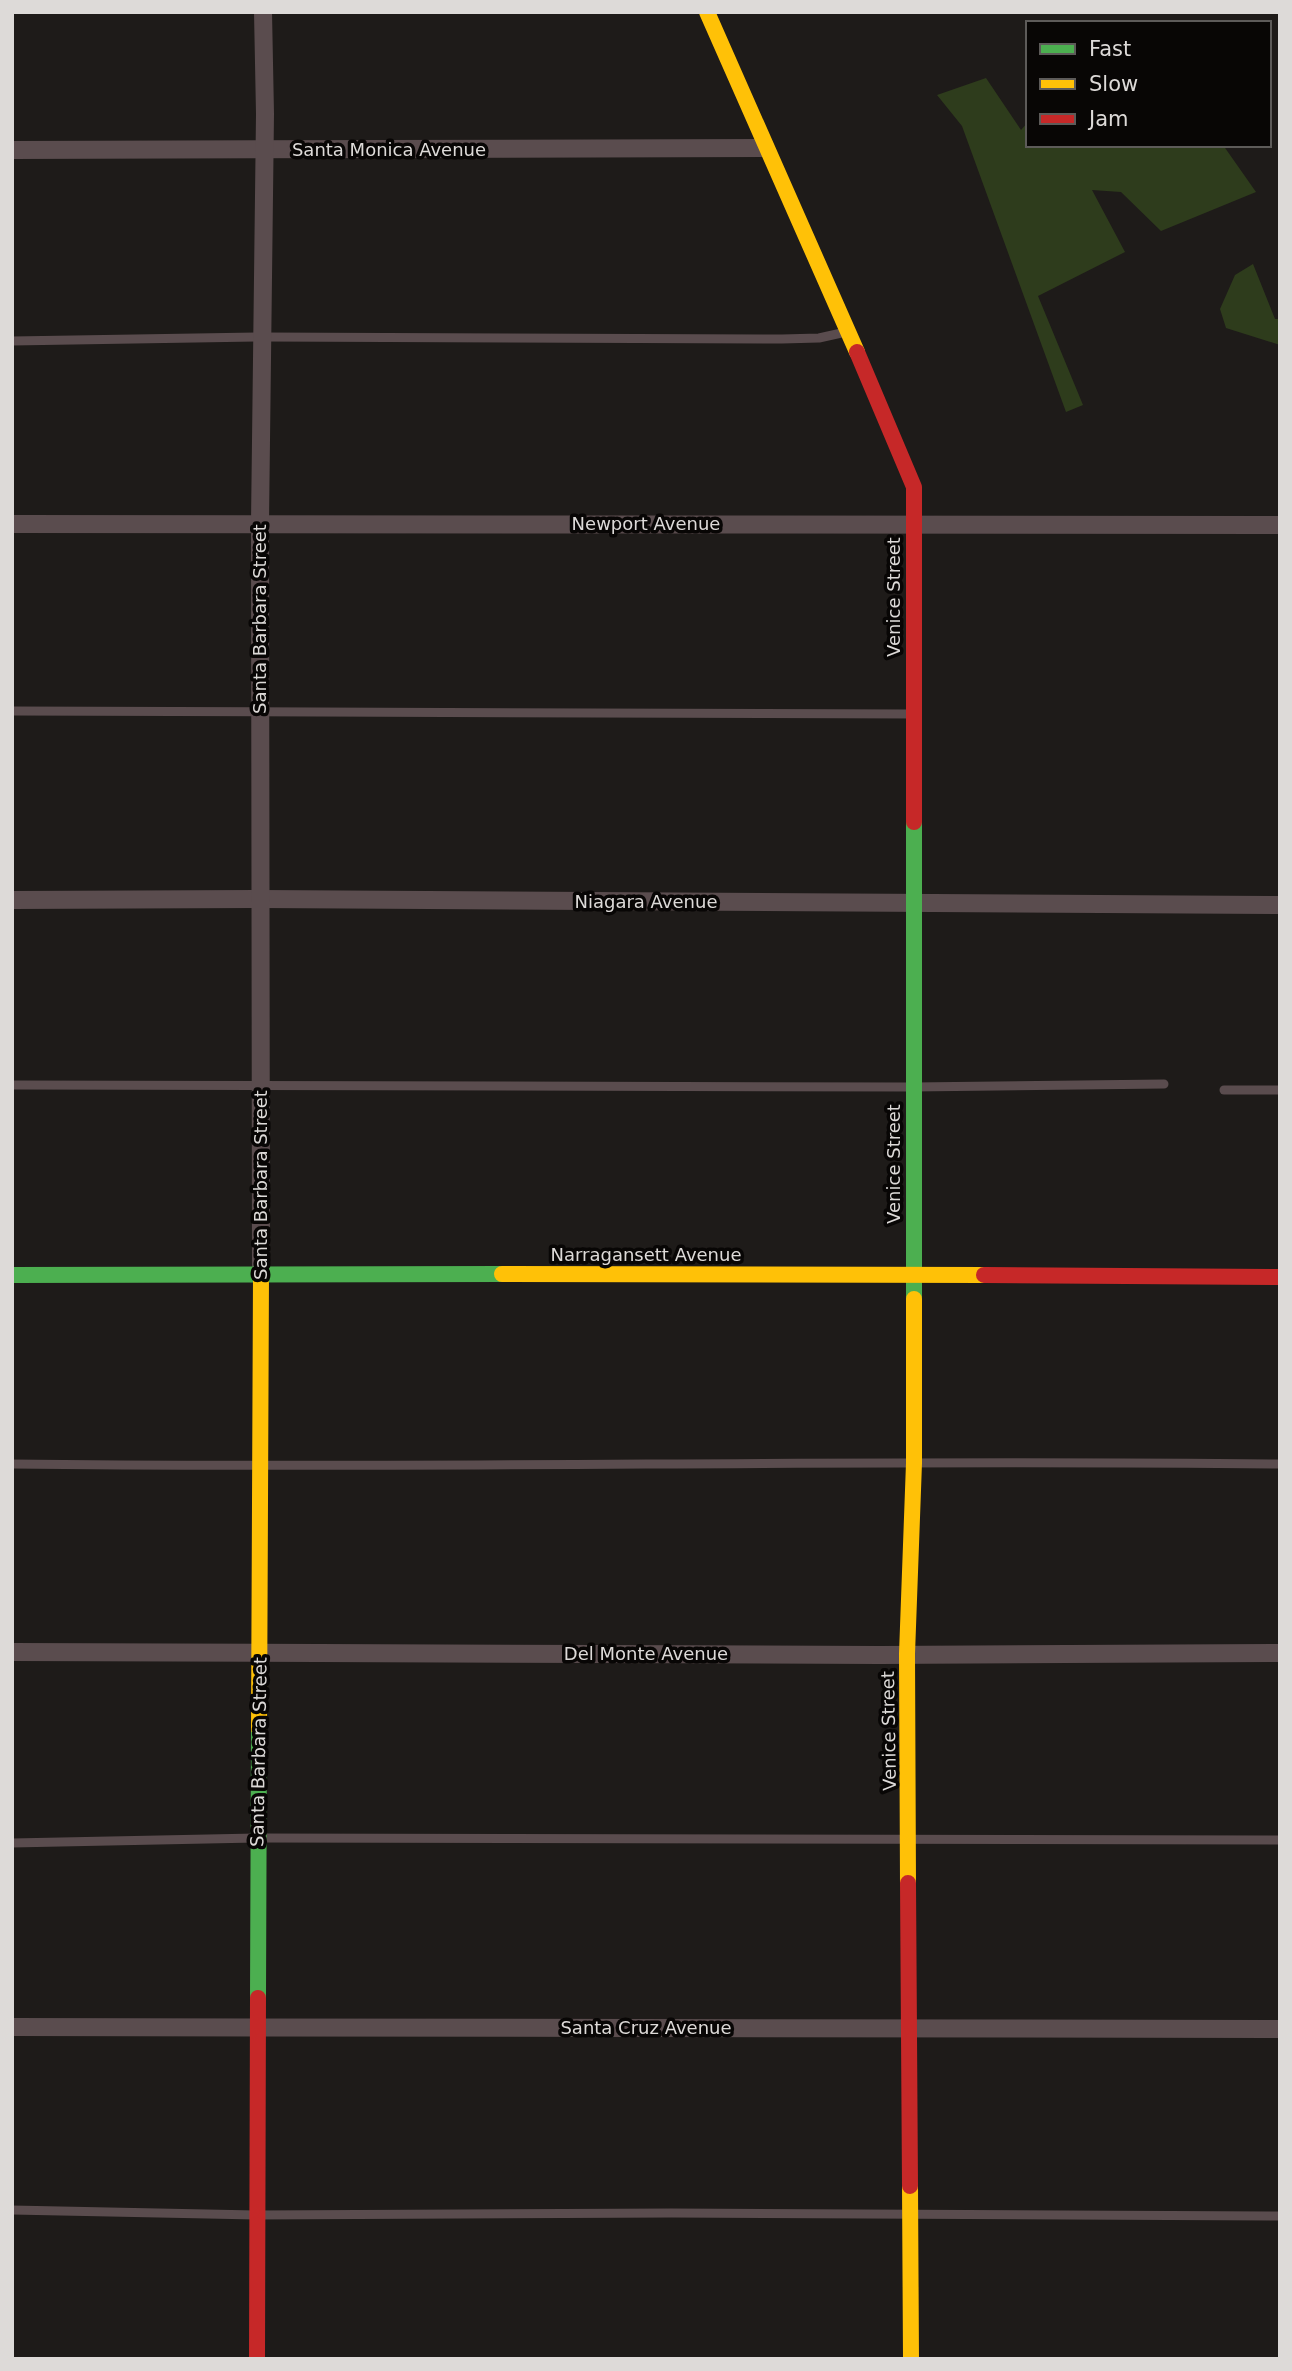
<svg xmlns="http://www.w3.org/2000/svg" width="1292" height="2371" viewBox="0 0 1292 2371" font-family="'DejaVu Sans',sans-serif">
<rect width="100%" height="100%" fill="#1e1b19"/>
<g fill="#2e3c1c">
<polygon points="986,78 1021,130 1028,122 1028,145 1223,145 1256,192 1161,231 1121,192 1092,190 1125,252 1038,296 1083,405 1066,412 962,126 937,95"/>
<polygon points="1253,264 1275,319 1280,319 1280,345 1226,328 1220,309 1235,275"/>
</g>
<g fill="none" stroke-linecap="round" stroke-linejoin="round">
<g stroke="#5a4c4e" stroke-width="9">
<polyline points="12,341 263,337 782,339 819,338 846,332"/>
<polyline points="12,711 913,714"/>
<polyline points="12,1085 913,1087 1164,1084"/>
<polyline points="1224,1090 1280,1090"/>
<path d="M12,1464C435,1469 857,1459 1280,1464"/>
<polyline points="12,1843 257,1838 1280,1840"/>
<polyline points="12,2210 256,2215 672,2213 1280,2216"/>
</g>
<g stroke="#5a4c4e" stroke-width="18">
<polyline points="12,150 765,148"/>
<polyline points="12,524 1280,525"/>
<polyline points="12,900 260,899 1280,905"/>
<polyline points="261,1275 260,523 265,114 263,12"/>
<polyline points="12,1652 880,1655 1280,1653"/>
<polyline points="12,2027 1280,2029"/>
</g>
<g stroke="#4caf50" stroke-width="16">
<polyline points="914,822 914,1299"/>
<polyline points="12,1275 502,1274"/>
<polyline points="258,1998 259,1729"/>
</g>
<g stroke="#ffc107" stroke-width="16">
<polyline points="707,12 857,352"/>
<polyline points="502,1274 984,1275"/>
<polyline points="259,1729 261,1275"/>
<polyline points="908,1883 907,1654 914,1463 914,1299"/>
<polyline points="910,2186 911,2359"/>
</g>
<g stroke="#c62828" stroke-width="16">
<polyline points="857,352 914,487 914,822"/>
<polyline points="984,1275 1280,1277"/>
<polyline points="908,1883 910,2186"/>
<polyline points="257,2359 258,1998"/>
</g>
</g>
<g text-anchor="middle" stroke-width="7" stroke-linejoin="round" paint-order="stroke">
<g font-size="18" fill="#dddad8" stroke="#080605">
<text x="389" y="156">Santa Monica Avenue</text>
<text x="646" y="530">Newport Avenue</text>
<text transform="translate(894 597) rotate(-90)" y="6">Venice Street</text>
<text transform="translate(260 619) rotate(-90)" y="6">Santa Barbara Street</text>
<text x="646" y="908">Niagara Avenue</text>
<text transform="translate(894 1164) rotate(-90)" y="6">Venice Street</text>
<text transform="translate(261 1185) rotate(-90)" y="6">Santa Barbara Street</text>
<text x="646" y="1261">Narragansett Avenue</text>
<text x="646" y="1660">Del Monte Avenue</text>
<text transform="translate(889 1731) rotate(-91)" y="6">Venice Street</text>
<text transform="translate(259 1752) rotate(-89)" y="6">Santa Barbara Street</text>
<text x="646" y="2034">Santa Cruz Avenue</text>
</g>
</g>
<rect width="1292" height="2371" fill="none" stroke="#dddad8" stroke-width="28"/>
<rect x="1026" y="21" width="245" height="126" fill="#080605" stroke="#5d5b59" stroke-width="2"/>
<rect x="1040" y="44" width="35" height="10" fill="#4caf50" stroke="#5d5b59" stroke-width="2"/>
<text x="1089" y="56" font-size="21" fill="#dddad8">Fast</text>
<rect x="1040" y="79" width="35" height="10" fill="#ffc107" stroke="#5d5b59" stroke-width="2"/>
<text x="1089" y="91" font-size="21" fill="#dddad8">Slow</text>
<rect x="1040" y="114" width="35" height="10" fill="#c62828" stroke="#5d5b59" stroke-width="2"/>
<text x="1089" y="126" font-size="21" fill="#dddad8">Jam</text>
</svg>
